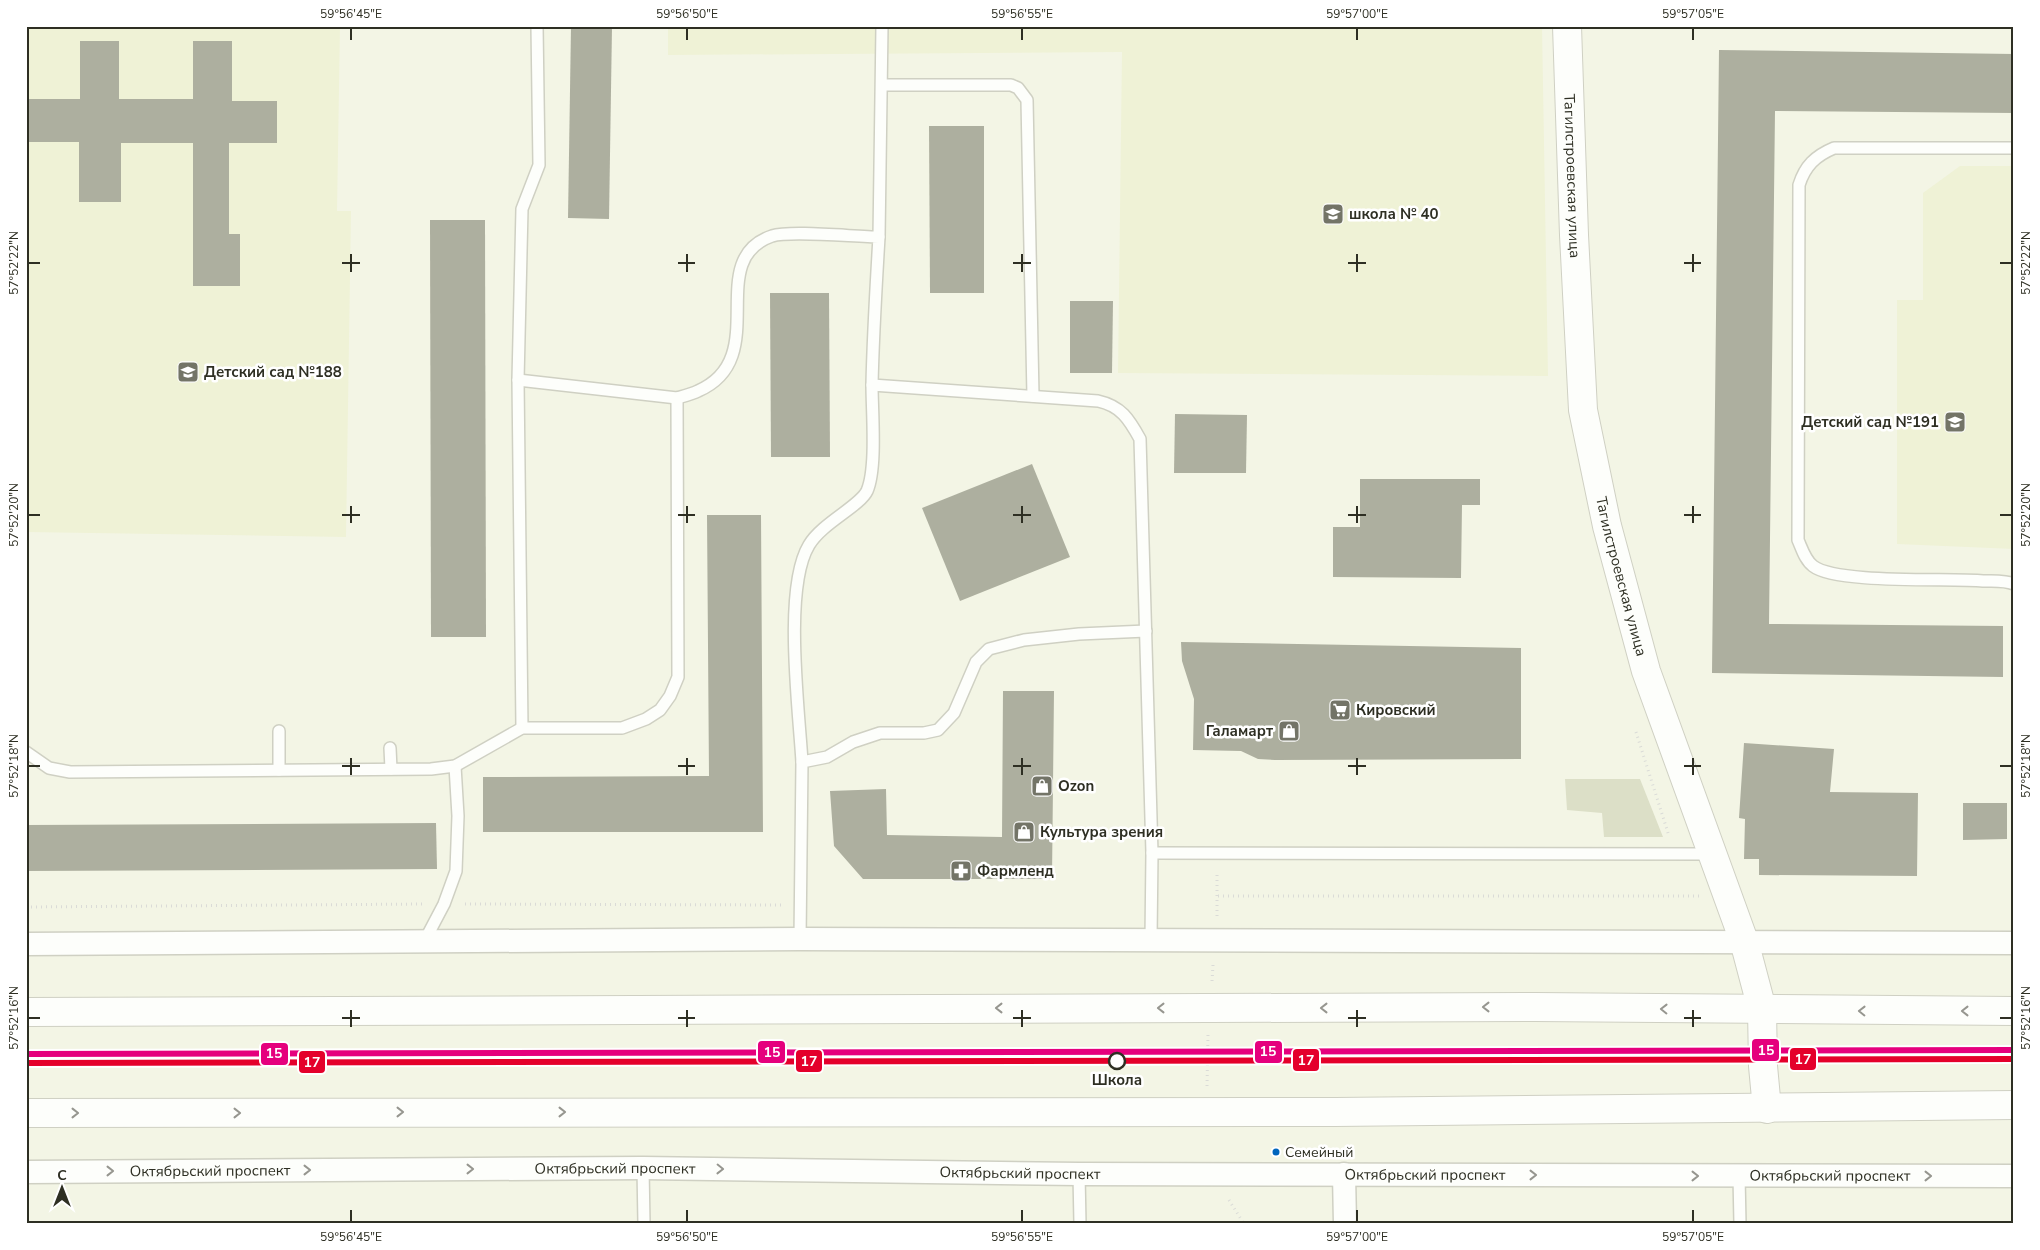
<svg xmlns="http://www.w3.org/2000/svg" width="2040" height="1250" viewBox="0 0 2040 1250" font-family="'Nunito Sans',sans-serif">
<rect width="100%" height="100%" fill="#f3f5e5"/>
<g fill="#eff2d6">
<polygon points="26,26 340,26 337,211 351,211 346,537 26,532"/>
<polygon points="668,26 1542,26 1548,376 1118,373 1122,52 668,55"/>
<polygon points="1960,166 2014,166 2014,549 1897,544 1897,300 1923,300 1923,193"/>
</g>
<polygon fill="#dcdfc7" points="1565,779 1640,779 1663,837 1604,837 1602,813 1567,810"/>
<g fill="#adaf9f">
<polygon points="571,26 612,26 609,219 568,218"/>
<polygon points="80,41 119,41 119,99 193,99 193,41 232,41 232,101 277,101 277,143 229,143 229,234 240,234 240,286 193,286 193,143 121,143 121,202 79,202 79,142 29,142 29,99 80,99"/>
<polygon points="1719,50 2014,54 2014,113 1775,111 1769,624 2003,626 2003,677 1712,673"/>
<polygon points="929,126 984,126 984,293 930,293"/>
<polygon points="430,220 485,220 486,637 431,637"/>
<polygon points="770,293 829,293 830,457 771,457"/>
<polygon points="1070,301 1113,301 1112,373 1070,373"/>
<polygon points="1175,414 1247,415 1246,473 1174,473"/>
<polygon points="1032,464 1070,557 960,601 922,508"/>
<polygon points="1360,479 1480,479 1480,505 1462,505 1461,578 1333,577 1333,527 1360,527"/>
<polygon points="707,515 761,515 763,832 483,832 483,777 709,776"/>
<polygon points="1181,642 1521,648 1521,759 1275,760 1258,759 1241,751 1193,750 1194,699 1182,661"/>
<polygon points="1003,691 1054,691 1052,879 863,879 834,846 830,791 886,789 887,835 1002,837"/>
<polygon points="1744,743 1834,749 1830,792 1918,793 1917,876 1759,875 1759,859 1744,859 1745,819 1739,818"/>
<polygon points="1963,803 2007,803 2007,839 1963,840"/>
<polygon points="436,823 437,869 26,871 26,825"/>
</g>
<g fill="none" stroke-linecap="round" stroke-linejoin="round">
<g stroke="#cfd0c3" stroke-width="14">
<g id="lane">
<polyline points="883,85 1011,85 1018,88 1027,100 1033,396"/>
<path d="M2014,148H1834C1815,156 1805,166 1799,185L1798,540C1802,549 1805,560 1813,566C1836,584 1949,578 1983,581C1993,581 2005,580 2014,584"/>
<polyline points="879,237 882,26"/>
<path d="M518,380L677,398C684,396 692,394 698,391C774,358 702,260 772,236C791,230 856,237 879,237C876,287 873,336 872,385C872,412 877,468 867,491C860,506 822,523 809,545C783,588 799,710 802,762"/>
<path d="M872,385L1098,401C1121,406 1129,419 1140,439L1152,853L1151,939"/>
<polyline points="522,728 518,380 522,209 539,165 537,26"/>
<polyline points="279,731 279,770"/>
<polyline points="390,748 391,769"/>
<polyline points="26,752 49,768 70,772 431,769 455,766 522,728 622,728 646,719 660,710 670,696 678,677 677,398"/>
<polyline points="1152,853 1711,854"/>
<polyline points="800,939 802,762 827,757 853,742 880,733 924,733 938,730 954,713 976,662 989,649 1024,640 1079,634 1146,631"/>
<polyline points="424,942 444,904 456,871 458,816 455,766"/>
<polyline points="643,1168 644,1224"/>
<polyline points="1079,1174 1080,1224"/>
<polyline points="1739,1176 1740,1224"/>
</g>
</g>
<g stroke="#cfd0c3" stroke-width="25">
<g id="street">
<polyline points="26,944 800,939 2014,943"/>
<path id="s1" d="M26,1172L643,1168L1079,1174L2014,1176"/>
<polyline points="1344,1174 1345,1224"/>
</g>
</g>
<g stroke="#cfd0c3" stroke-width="30">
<g id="secondary">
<path id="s2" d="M1567,26L1574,235L1583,410L1607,526L1646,671L1744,941L1762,1009L1763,1066L1767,1109"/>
<polyline points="26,1012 1535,1007 2014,1011"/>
<polyline points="26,1113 1335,1112 2014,1105"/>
</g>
</g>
<g stroke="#dadbd7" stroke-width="3" stroke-dasharray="1 4" stroke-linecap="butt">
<polyline points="1636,732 1669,836"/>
<polyline points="1218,896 1700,896"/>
<polyline points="465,904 781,905"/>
<polyline points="26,907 424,904"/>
<polyline points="1217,916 1217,873"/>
<polyline points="1212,981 1213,965"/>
<polyline points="1207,1086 1208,1035"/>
<polyline points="1229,1200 1244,1224"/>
</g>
<use href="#lane" stroke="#fdfefb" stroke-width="11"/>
<use href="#street" stroke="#fdfefb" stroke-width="22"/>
<use href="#secondary" stroke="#fdfefb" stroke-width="28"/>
<g stroke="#fff" stroke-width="10">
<polyline id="tram-1" points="26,1054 2014,1050"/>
</g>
<g stroke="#fff" stroke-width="10">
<polyline id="tram-2" points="26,1063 2014,1059"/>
</g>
<use href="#tram-1" stroke="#e5007d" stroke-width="6"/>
<use href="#tram-2" stroke="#e4002b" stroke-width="6"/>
</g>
<defs><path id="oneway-chevron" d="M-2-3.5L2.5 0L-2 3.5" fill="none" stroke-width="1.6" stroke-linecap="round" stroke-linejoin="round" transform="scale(1.25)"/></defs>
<g stroke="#96968f">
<use href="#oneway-chevron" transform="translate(1486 1007) rotate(180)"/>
<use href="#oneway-chevron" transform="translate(999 1008) rotate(180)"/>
<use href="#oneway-chevron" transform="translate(1161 1008) rotate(180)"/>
<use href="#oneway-chevron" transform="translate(1324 1008) rotate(180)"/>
<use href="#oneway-chevron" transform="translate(1664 1009) rotate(-179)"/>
<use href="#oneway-chevron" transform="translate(1862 1011) rotate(-179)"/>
<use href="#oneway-chevron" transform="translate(1965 1011) rotate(180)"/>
<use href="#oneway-chevron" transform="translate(400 1112)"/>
<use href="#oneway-chevron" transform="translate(562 1112)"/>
<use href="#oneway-chevron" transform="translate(75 1113)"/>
<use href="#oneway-chevron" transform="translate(237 1113)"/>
<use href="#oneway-chevron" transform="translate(470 1169)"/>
<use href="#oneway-chevron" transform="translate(720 1169) rotate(1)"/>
<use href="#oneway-chevron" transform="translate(307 1170)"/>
<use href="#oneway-chevron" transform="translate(110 1171)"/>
<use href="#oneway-chevron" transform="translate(1533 1175)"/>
<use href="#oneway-chevron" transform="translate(1695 1176)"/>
<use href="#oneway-chevron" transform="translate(1928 1176)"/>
</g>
<path fill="none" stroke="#2e2f23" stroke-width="2" d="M351,28V40M687,28V40M1022,28V40M1357,28V40M1693,28V40M351,254V272M687,254V272M1022,254V272M1357,254V272M1693,254V272M28,263H40M342,263H360M678,263H695M1013,263H1031M1348,263H1366M1684,263H1701M2000,263H2012M351,506V523M687,506V523M1022,506V523M1357,506V523M1693,506V523M28,515H40M342,515H360M678,515H695M1013,515H1031M1348,515H1366M1684,515H1701M2000,515H2012M351,758V775M687,758V775M1022,758V775M1357,758V775M1693,758V775M28,766H40M342,766H360M678,766H695M1013,766H1031M1348,766H1366M1684,766H1701M2000,766H2012M351,1010V1027M687,1010V1027M1022,1010V1027M1357,1010V1027M1693,1010V1027M28,1018H40M342,1018H360M678,1018H695M1013,1018H1031M1348,1018H1366M1684,1018H1701M2000,1018H2012M351,1210V1222M687,1210V1222M1022,1210V1222M1357,1210V1222M1693,1210V1222"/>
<defs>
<g id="school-square" transform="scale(1.125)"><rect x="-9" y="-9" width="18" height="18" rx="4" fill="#737467" stroke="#fff"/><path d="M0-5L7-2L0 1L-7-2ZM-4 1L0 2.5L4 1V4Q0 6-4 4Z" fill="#fff"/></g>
<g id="supermarket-square" transform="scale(1.125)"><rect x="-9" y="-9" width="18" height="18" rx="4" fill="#737467" stroke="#fff"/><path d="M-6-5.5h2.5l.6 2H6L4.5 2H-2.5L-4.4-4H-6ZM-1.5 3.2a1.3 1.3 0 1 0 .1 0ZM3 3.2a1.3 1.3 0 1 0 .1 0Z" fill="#fff"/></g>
<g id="shop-square" transform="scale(1.125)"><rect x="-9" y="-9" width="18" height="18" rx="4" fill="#737467" stroke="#fff"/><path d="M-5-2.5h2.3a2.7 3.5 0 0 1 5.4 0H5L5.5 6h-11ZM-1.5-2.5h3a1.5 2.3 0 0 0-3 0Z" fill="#fff"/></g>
<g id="pharmacy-square" transform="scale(1.125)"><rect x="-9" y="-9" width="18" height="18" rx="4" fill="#737467" stroke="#fff"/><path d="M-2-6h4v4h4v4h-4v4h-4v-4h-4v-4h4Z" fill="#fff"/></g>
</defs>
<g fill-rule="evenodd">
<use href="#school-square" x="1333" y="214"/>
<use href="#school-square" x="188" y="372"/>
<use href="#school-square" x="1955" y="422"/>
<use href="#supermarket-square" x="1340" y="710"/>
<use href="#shop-square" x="1289" y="731"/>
<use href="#shop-square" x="1042" y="786"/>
<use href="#shop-square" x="1024" y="832"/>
<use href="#pharmacy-square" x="961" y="871"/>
</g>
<circle fill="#fff" stroke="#2e2f23" stroke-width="2.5" cx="1117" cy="1061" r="8"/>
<circle fill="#0065bd" stroke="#fff" stroke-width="2" cx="1276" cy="1152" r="4.5"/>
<g text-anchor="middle" stroke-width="5" stroke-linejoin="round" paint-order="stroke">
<g font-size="14" fill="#2e2f23" stroke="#fff" text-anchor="start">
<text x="1285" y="1157">Семейный</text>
</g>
<g font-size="15" fill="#2e2f23" stroke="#fff">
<text dy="5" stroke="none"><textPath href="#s2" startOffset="150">Тагилстроевская улица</textPath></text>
<text dy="5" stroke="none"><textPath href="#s2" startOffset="555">Тагилстроевская улица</textPath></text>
<text dy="5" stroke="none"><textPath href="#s1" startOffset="589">Октябрьский проспект</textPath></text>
<text dy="5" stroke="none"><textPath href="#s1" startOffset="184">Октябрьский проспект</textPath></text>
<text dy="5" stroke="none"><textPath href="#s1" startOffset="994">Октябрьский проспект</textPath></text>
<text dy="5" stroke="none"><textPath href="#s1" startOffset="1399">Октябрьский проспект</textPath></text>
<text dy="5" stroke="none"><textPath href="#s1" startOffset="1804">Октябрьский проспект</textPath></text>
</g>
<g font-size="15" font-weight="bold" fill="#2e2f23" stroke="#fff" text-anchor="start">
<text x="1349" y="219">школа № 40</text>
<text x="204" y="377">Детский сад №188</text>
<text x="1939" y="427" text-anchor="end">Детский сад №191</text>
<text x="1356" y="715">Кировский</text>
<text x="1273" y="736" text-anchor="end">Галамарт</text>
<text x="1058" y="791">Ozon</text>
<text x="1040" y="837">Культура зрения</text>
<text x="977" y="876">Фармленд</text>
</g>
<g font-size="15" font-weight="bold" fill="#2e2f23" stroke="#fff">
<text x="1117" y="1085">Школа</text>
</g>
</g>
<g stroke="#fff" stroke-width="2">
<rect x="1751" y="1038" width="29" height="24" rx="5" fill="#e5007d"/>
<rect x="1254" y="1040" width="29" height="24" rx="5" fill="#e5007d"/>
<rect x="757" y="1040" width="29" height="24" rx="5" fill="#e5007d"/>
<rect x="260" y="1042" width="29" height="24" rx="5" fill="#e5007d"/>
<rect x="1789" y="1047" width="28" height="24" rx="5" fill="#e4002b"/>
<rect x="1292" y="1048" width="28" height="24" rx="5" fill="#e4002b"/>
<rect x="795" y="1049" width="28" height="24" rx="5" fill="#e4002b"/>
<rect x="298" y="1050" width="28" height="24" rx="5" fill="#e4002b"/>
</g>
<g font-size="14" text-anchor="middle" font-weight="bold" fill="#fff">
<text x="1766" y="1055">15</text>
<text x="1268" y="1056">15</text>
<text x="772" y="1057">15</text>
<text x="274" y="1058">15</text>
<text x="1803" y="1064">17</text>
<text x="1306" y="1065">17</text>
<text x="809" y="1066">17</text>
<text x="312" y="1067">17</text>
</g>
<rect width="2040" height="1250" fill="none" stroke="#ffffff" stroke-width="55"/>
<g transform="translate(62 1188)" stroke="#ffffff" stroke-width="4" paint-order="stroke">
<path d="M0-4L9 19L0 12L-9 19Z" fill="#2e2f23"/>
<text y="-8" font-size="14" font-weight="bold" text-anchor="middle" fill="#2e2f23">С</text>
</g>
<rect x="28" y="28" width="1984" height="1194" fill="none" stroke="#2e2f23" stroke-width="2"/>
<g font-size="12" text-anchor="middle" fill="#2e2f23">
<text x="351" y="18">59°56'45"E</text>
<text x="687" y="18">59°56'50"E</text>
<text x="1022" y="18">59°56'55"E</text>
<text x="1357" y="18">59°57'00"E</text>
<text x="1693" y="18">59°57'05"E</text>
<text transform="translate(14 263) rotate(-90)" y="4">57°52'22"N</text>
<text transform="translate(2026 263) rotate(-90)" y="4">57°52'22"N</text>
<text transform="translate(14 515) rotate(-90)" y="4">57°52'20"N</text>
<text transform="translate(2026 515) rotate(-90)" y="4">57°52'20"N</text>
<text transform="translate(14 766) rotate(-90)" y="4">57°52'18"N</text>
<text transform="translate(2026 766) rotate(-90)" y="4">57°52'18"N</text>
<text transform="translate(14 1018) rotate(-90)" y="4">57°52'16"N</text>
<text transform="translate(2026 1018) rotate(-90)" y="4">57°52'16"N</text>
<text x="351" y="1241">59°56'45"E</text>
<text x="687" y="1241">59°56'50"E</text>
<text x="1022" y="1241">59°56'55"E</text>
<text x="1357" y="1241">59°57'00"E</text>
<text x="1693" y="1241">59°57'05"E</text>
</g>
</svg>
